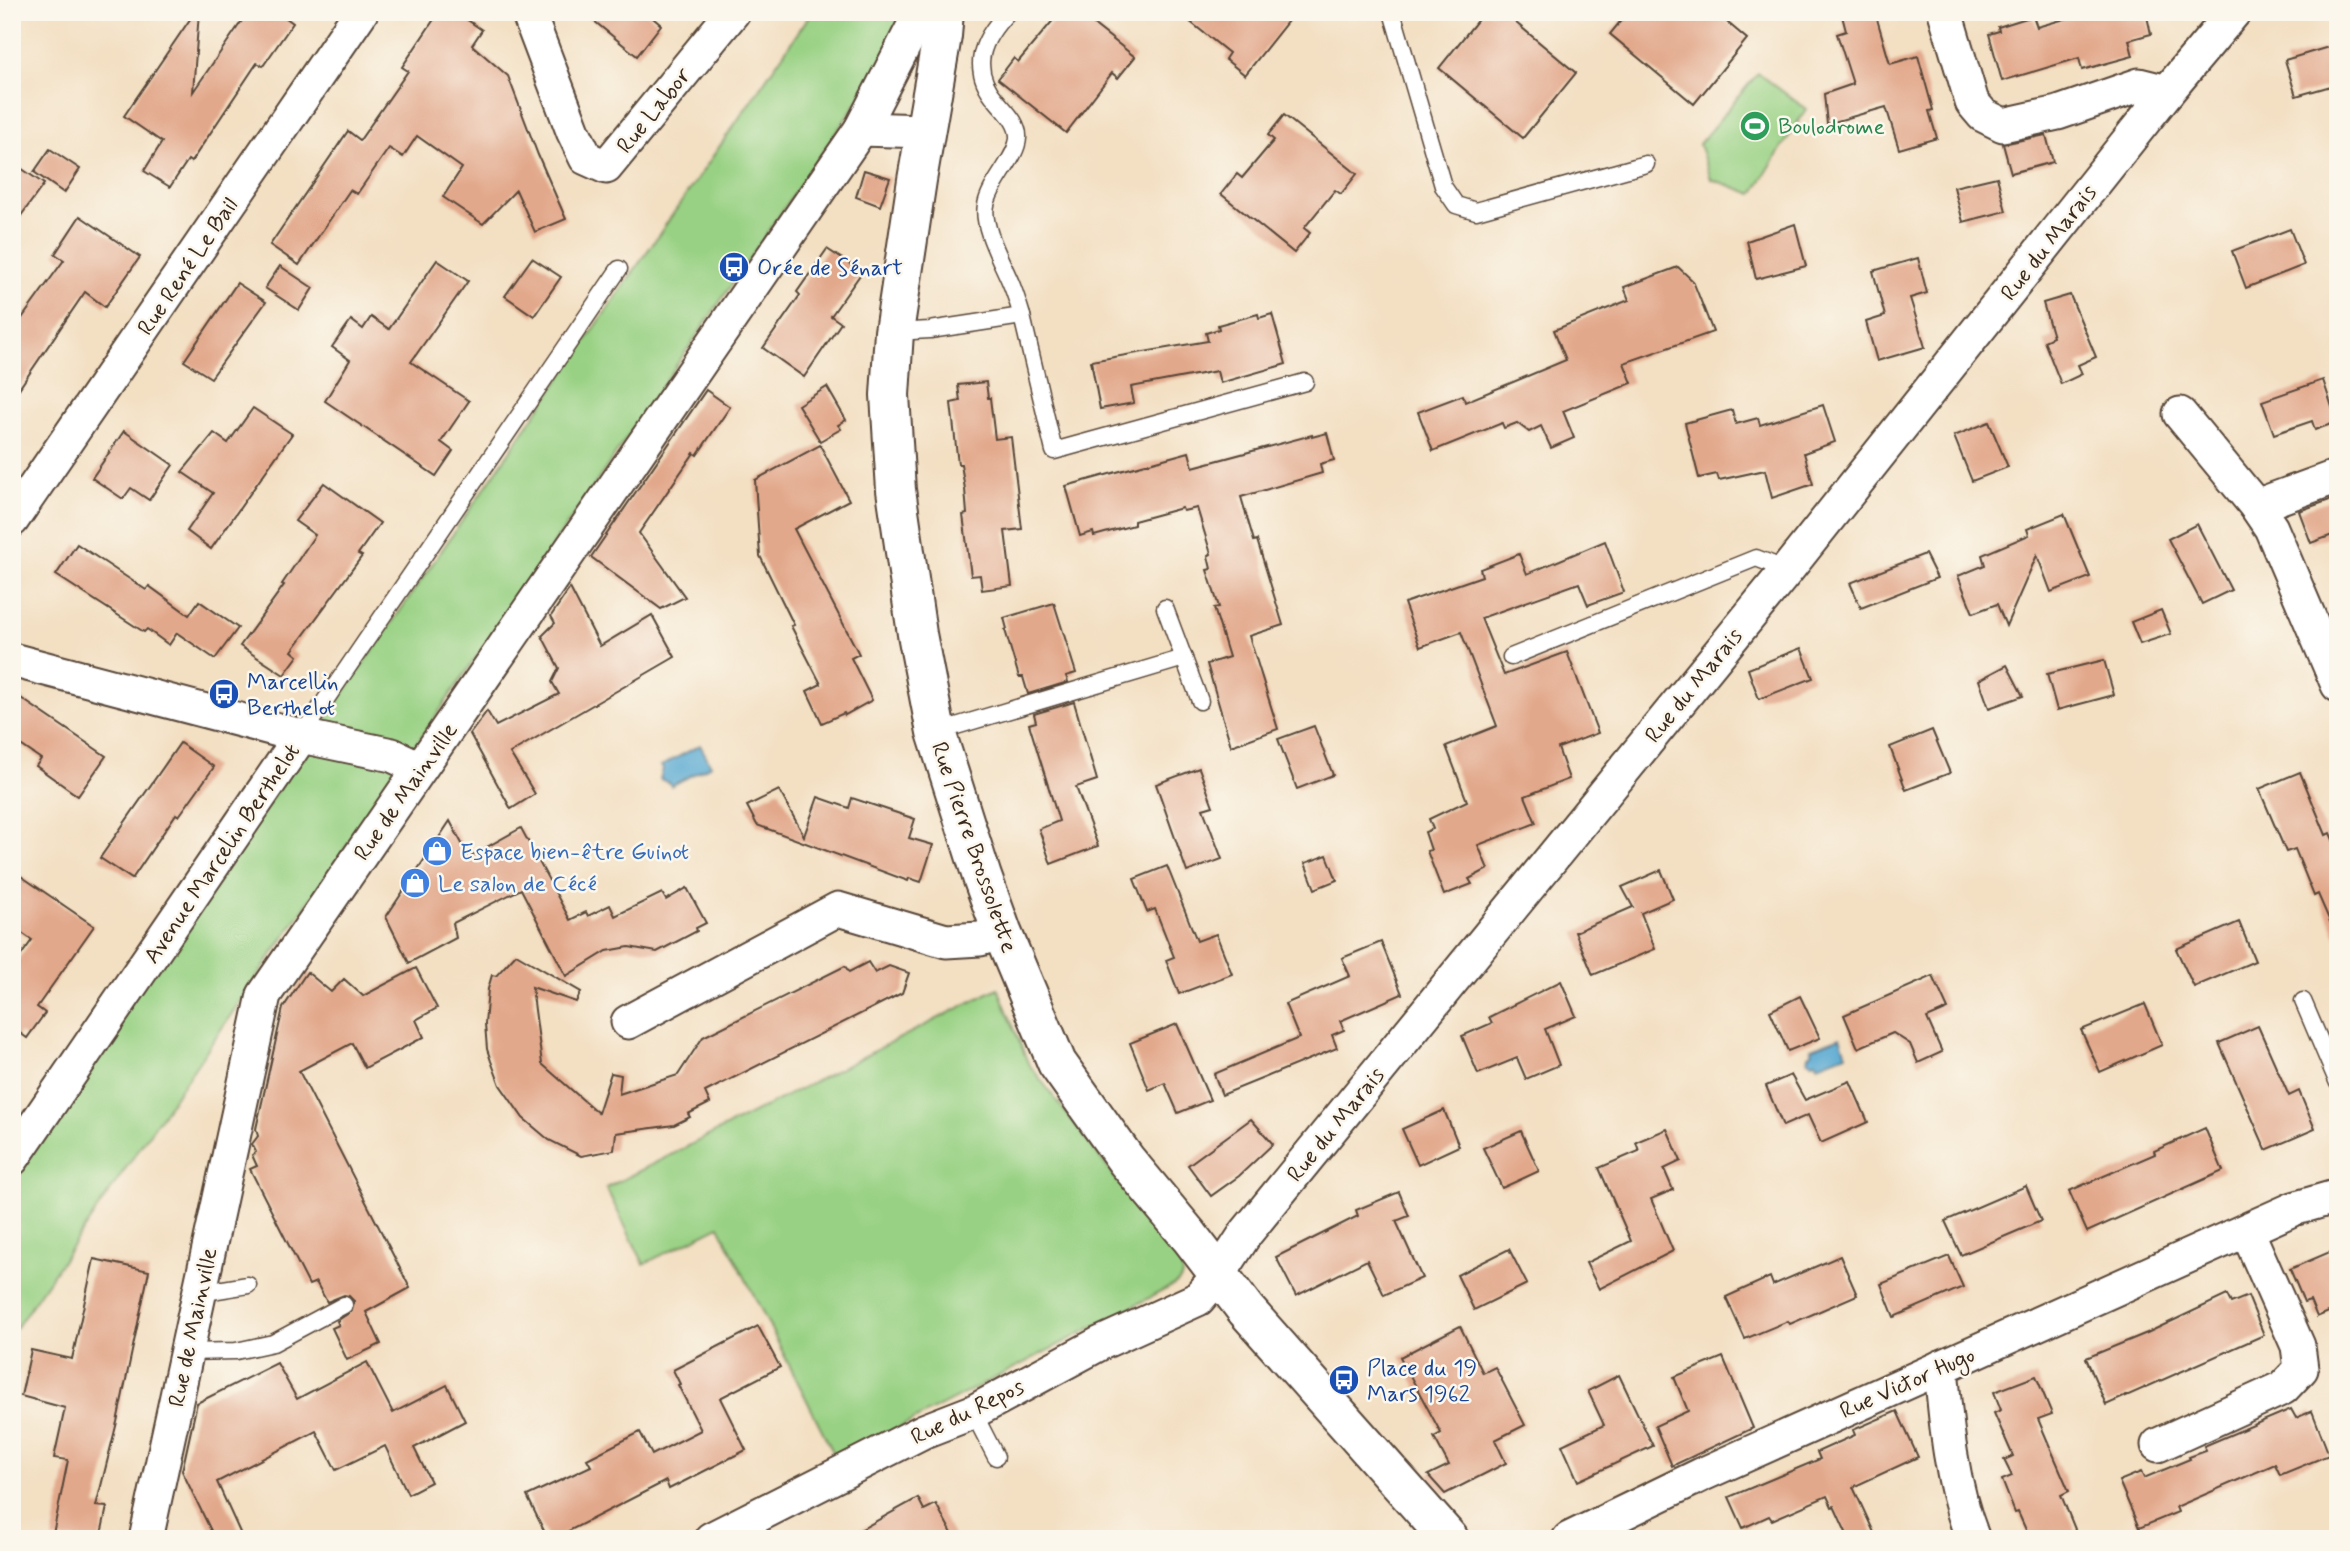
<svg xmlns="http://www.w3.org/2000/svg" width="2350" height="1551" viewBox="0 0 2350 1551" font-family="Mynerve,sans-serif">
<rect width="100%" height="100%" fill="#fbf7ec"/>
<filter id="ink" filterUnits="userSpaceOnUse"><feTurbulence type="fractalNoise" baseFrequency=".0143" numOctaves="2"/><feDisplacementMap in="SourceGraphic" scale="14" xChannelSelector="R" yChannelSelector="G"/><feConvolveMatrix kernelMatrix="1 2 1 2 8 2 1 2 1" color-interpolation-filters="sRGB"/></filter>
<filter id="wash" filterUnits="userSpaceOnUse"><feTurbulence type="fractalNoise" baseFrequency=".00686" numOctaves="4" result="noise"/><feDisplacementMap in="SourceGraphic" scale="28" xChannelSelector="R" yChannelSelector="G"/><feGaussianBlur stdDeviation="1.57" result="paint"/><feColorMatrix in="noise" values="0 0 0 0 0 0 0 0 0 0 0 0 0 0 0 0 0 1.4 0 .05"/><feComposite in="paint" operator="in"/></filter>
<g filter="url(#wash)">
<rect width="100%" height="100%" fill="#f3dfc2"/>
<g fill="#99d184" stroke="#6a7e51" stroke-width="2">
<polygon points="812,12 912,12 905,32 12,1334 12,1175"/>
<polygon points="1758,73 1806,109 1753,194 1711,179 1699,144"/>
<path d="M998,988L1028,1063L1181,1264C1184,1274 1182,1281 1174,1285L837,1460L719,1226L644,1264L606,1188Z"/>
</g>
<g fill="#56a8d1" stroke="#486978" stroke-width="2">
<polygon points="700,745 711,765 671,786 669,783 660,779 663,769 661,766"/>
<polygon points="1840,1037 1846,1054 1818,1065 1816,1061 1812,1062 1808,1060 1809,1055 1813,1052 1811,1048"/>
</g>
<g id="blocks">
<g fill="#e2a88b">
<polygon points="195,12 199,12 193,92 248,12 278,12 293,23 263,66 257,63 191,162 188,160 170,187 144,171 162,142 124,116"/>
<polygon points="439,12 456,12 482,30 472,45 508,76 538,155 566,219 535,232 516,190 483,224 443,197 462,168 417,136 403,157 389,148 357,194 350,190 299,265 270,245 348,131 360,140 408,71 402,67"/>
<polygon points="583,12 646,12 661,25 637,56"/>
<polygon points="1060,12 1078,12 1135,57 1118,78 1112,73 1066,133 998,79 1014,58 1018,62"/>
<polygon points="1178,12 1295,12 1245,75 1225,59 1229,53"/>
<polygon points="1484,12 1503,12 1576,73 1523,138 1439,68"/>
<polygon points="1628,12 1715,12 1747,39 1694,104 1610,34"/>
<polygon points="1841,12 1875,12 1890,64 1918,56 1933,110 1929,111 1937,138 1899,149 1886,107 1827,124 1824,94 1853,84 1837,34 1846,31"/>
<polygon points="2089,12 2146,12 2151,34 2129,40 2133,56 2082,70 2079,58 2002,81 1989,34 1999,31 1998,27 2033,16 2037,27"/>
<polygon points="2332,46 2338,67 2338,84 2296,96 2285,60"/>
<polygon points="1284,115 1357,174 1341,194 1335,190 1304,228 1310,233 1294,253 1221,194 1237,174 1242,178 1274,140 1268,135"/>
<polygon points="2046,135 2053,162 2011,173 2003,144"/>
<polygon points="50,149 80,169 64,193 34,172"/>
<polygon points="12,162 44,184 12,228"/>
<polygon points="864,170 890,178 880,206 856,197"/>
<polygon points="1997,177 2006,211 1963,222 1954,187"/>
<polygon points="80,216 140,257 105,307 85,292 12,399 12,332 64,260 55,254"/>
<polygon points="1795,224 1806,266 1756,279 1747,241"/>
<polygon points="2290,229 2304,265 2246,288 2232,251"/>
<polygon points="827,249 862,272 831,316 841,323 804,377 763,348 800,295 797,292"/>
<polygon points="532,258 561,277 534,316 505,296"/>
<polygon points="1918,258 1927,293 1910,298 1925,347 1877,361 1866,322 1885,316 1873,271"/>
<polygon points="437,260 468,281 411,362 469,401 441,442 453,451 436,476 325,401 350,360 332,347 351,320 363,329 371,317 389,329"/>
<polygon points="280,266 313,288 299,310 265,288"/>
<polygon points="1678,267 1693,281 1713,332 1624,363 1632,383 1563,411 1574,438 1551,448 1541,426 1529,432 1517,423 1504,428 1502,423 1433,451 1418,412 1463,395 1465,402 1566,360 1554,330 1629,300 1624,287"/>
<polygon points="237,283 266,302 211,378 184,361"/>
<polygon points="2070,295 2096,357 2078,365 2082,374 2061,384 2044,341 2053,337 2043,303"/>
<polygon points="1258,314 1259,318 1272,314 1286,364 1220,383 1217,371 1131,387 1134,403 1100,409 1091,361 1208,341 1206,333 1219,329 1218,325"/>
<polygon points="2323,380 2337,422 2315,430 2312,421 2274,434 2262,401"/>
<polygon points="986,382 988,398 990,398 995,439 1011,437 1022,529 1005,531 1012,586 982,590 980,575 971,576 963,515 967,514 965,489 961,464 958,464 951,403 960,401 958,385"/>
<polygon points="827,387 846,420 838,425 841,429 820,441 798,405"/>
<polygon points="706,390 730,407 697,455 694,453 639,533 685,597 661,609 591,557"/>
<polygon points="1823,405 1835,442 1804,453 1813,484 1772,498 1765,470 1719,480 1717,474 1699,478 1685,423 1732,410 1736,424 1758,418 1760,425"/>
<polygon points="253,408 292,434 211,549 187,531 213,493 182,472 214,433 228,443"/>
<polygon points="1989,422 2008,467 1972,481 1954,436"/>
<polygon points="124,431 173,465 149,500 131,488 123,499 92,478"/>
<polygon points="1327,433 1334,460 1320,464 1322,473 1241,497 1254,541 1257,540 1283,625 1249,636 1278,729 1231,746 1207,664 1229,657 1214,608 1219,607 1207,570 1211,569 1208,556 1211,554 1197,508 1183,511 1182,508 1134,521 1134,525 1094,536 1093,532 1080,536 1066,486 1189,452 1193,467 1312,435 1312,437"/>
<polygon points="820,445 849,500 794,529 859,654 851,658 872,700 845,715 844,713 822,723 807,691 821,684 791,626 794,625 760,556 755,480"/>
<polygon points="324,483 380,523 358,554 362,556 292,651 298,656 284,675 240,646 284,585 282,584 315,535 295,521"/>
<polygon points="2338,497 2338,533 2311,543 2299,511"/>
<polygon points="2064,514 2090,577 2051,592 2037,555 2006,626 1997,604 1973,613 1958,576 1985,565 1982,555 2029,535 2027,529"/>
<polygon points="2197,524 2231,590 2202,604 2168,539"/>
<polygon points="1605,541 1624,592 1588,605 1579,583 1481,618 1504,675 1567,652 1598,733 1558,748 1569,779 1525,796 1536,823 1478,845 1488,869 1469,879 1472,884 1444,895 1427,851 1431,850 1425,832 1433,829 1429,819 1467,801 1446,746 1497,726 1461,632 1420,647 1404,603 1482,576 1480,569 1519,554 1527,574"/>
<polygon points="77,544 146,590 149,586 189,615 199,601 238,628 215,659 177,633 169,645 147,629 144,632 56,575"/>
<polygon points="1925,554 1937,578 1861,608 1850,583"/>
<polygon points="570,588 600,646 652,615 675,657 510,753 535,794 511,809 470,734 487,711 496,726 559,694 552,682 559,668 542,636 555,623 551,616"/>
<polygon points="1054,603 1076,673 1066,676 1068,682 1028,694 1023,677 1019,677 1005,630 1007,629 1004,618"/>
<polygon points="2161,610 2171,634 2140,644 2131,622"/>
<polygon points="1801,648 1813,678 1759,699 1748,669"/>
<polygon points="2104,660 2114,695 2057,710 2047,674"/>
<polygon points="2007,665 2023,696 1989,708 1979,680"/>
<polygon points="12,692 106,756 78,796 36,766 41,759 12,739"/>
<polygon points="1074,702 1097,780 1076,787 1098,846 1051,864 1039,829 1059,821 1029,724 1036,722 1034,714"/>
<polygon points="1314,726 1333,775 1297,789 1278,739"/>
<polygon points="1932,730 1950,773 1906,790 1890,747"/>
<polygon points="180,743 214,767 179,816 176,814 132,879 100,858"/>
<polygon points="1199,768 1213,806 1203,809 1222,859 1187,872 1156,784"/>
<polygon points="2300,772 2326,835 2330,833 2338,851 2338,940 2318,894 2314,896 2295,849 2286,852 2259,789"/>
<polygon points="779,790 804,836 818,797 849,808 852,798 915,819 909,838 933,845 921,882 909,878 908,881 757,825 747,806"/>
<polygon points="450,821 469,857 521,828 570,920 586,912 588,916 610,905 615,916 662,893 666,900 687,888 706,923 696,928 697,931 657,952 629,947 607,951 566,976 521,889 453,923 456,938 409,963 386,917"/>
<polygon points="1327,855 1337,880 1315,889 1305,863"/>
<polygon points="1167,866 1197,941 1216,934 1232,974 1179,994 1166,960 1174,957 1155,909 1147,912 1134,879"/>
<polygon points="12,870 94,926 37,1007 45,1013 27,1038 20,1033 12,1043 12,968 32,940 12,926"/>
<polygon points="1661,870 1673,899 1641,913 1655,949 1593,975 1575,932 1633,907 1622,887"/>
<polygon points="2239,922 2255,961 2194,987 2176,949"/>
<polygon points="1381,942 1402,994 1340,1021 1344,1030 1332,1035 1337,1048 1222,1095 1214,1074 1299,1038 1285,1004 1350,976 1342,958"/>
<polygon points="516,954 581,992 576,1002 532,987 542,1064 598,1113 611,1073 621,1075 619,1094 678,1075 703,1037 845,966 849,972 868,962 875,973 889,966 909,973 902,993 705,1092 710,1103 688,1114 690,1117 674,1125 616,1133 614,1150 581,1156 549,1140 523,1118 500,1085 491,1061 487,1049 485,1024 488,989 492,975 496,976"/>
<polygon points="416,968 437,1008 416,1020 424,1037 365,1068 352,1043 299,1071 410,1288 366,1312 381,1344 347,1360 332,1328 339,1325 337,1321 352,1311 354,1301 349,1296 344,1295 327,1302 316,1282 309,1285 250,1169 257,1166 252,1155 256,1152 252,1144 258,1136 256,1129 283,1008 307,972 331,992 344,979 363,996"/>
<polygon points="1933,976 1948,1009 1927,1018 1942,1052 1918,1063 1910,1044 1893,1033 1858,1048 1844,1015"/>
<polygon points="1561,981 1576,1016 1545,1029 1559,1065 1526,1079 1517,1058 1478,1074 1462,1036 1492,1023 1489,1017"/>
<polygon points="1800,996 1820,1038 1788,1051 1770,1011"/>
<polygon points="2145,1004 2162,1045 2100,1072 2081,1030"/>
<polygon points="1177,1024 1210,1100 1178,1113 1165,1083 1149,1090 1130,1043"/>
<polygon points="2258,1026 2289,1096 2299,1091 2315,1129 2266,1150 2219,1043"/>
<polygon points="1791,1075 1805,1100 1850,1081 1868,1122 1821,1143 1808,1115 1783,1126 1766,1086"/>
<polygon points="1444,1110 1459,1146 1418,1165 1402,1129"/>
<polygon points="1251,1119 1273,1144 1239,1176 1211,1196 1188,1165"/>
<polygon points="2205,1128 2223,1171 2087,1232 2069,1191 2155,1154 2154,1151"/>
<polygon points="1667,1129 1681,1161 1664,1169 1673,1190 1651,1199 1673,1251 1599,1289 1586,1263 1631,1241 1599,1168 1639,1151 1636,1142"/>
<polygon points="1521,1131 1539,1171 1502,1188 1483,1148"/>
<polygon points="2026,1186 2041,1221 1961,1255 1945,1221"/>
<polygon points="1399,1192 1409,1216 1396,1221 1422,1278 1384,1295 1367,1260 1296,1296 1276,1257 1358,1216 1356,1210"/>
<polygon points="1509,1249 1527,1284 1474,1310 1457,1275"/>
<polygon points="2332,1251 2338,1266 2338,1308 2317,1317 2310,1300 2304,1302 2290,1269"/>
<polygon points="1840,1256 1857,1295 1790,1324 1788,1321 1745,1339 1726,1297 1770,1277 1773,1285"/>
<polygon points="1949,1256 1963,1287 1894,1317 1881,1284"/>
<polygon points="94,1259 149,1271 117,1422 96,1506 107,1507 100,1539 52,1539 68,1460 54,1458 65,1408 21,1396 31,1350 72,1359"/>
<polygon points="2227,1295 2231,1303 2248,1296 2264,1335 2106,1405 2086,1358 2147,1333"/>
<polygon points="758,1326 780,1367 720,1398 746,1450 669,1489 666,1481 553,1539 548,1539 527,1496 591,1466 587,1459 640,1432 652,1455 701,1430 678,1385 680,1384 673,1370"/>
<polygon points="1460,1326 1483,1373 1495,1367 1525,1425 1495,1440 1506,1463 1445,1494 1428,1475 1449,1465 1434,1437 1441,1433 1400,1357"/>
<polygon points="1723,1357 1753,1428 1672,1466 1655,1426 1688,1411 1674,1377"/>
<polygon points="367,1362 393,1413 447,1385 465,1421 414,1448 431,1482 408,1494 385,1446 336,1470 316,1431 217,1482 243,1539 215,1539 182,1471 197,1403 277,1363 297,1399"/>
<polygon points="1619,1375 1653,1446 1578,1481 1562,1445 1604,1425 1588,1391"/>
<polygon points="2036,1376 2052,1414 2038,1419 2069,1491 2061,1495 2079,1539 2030,1539 2018,1512 2015,1513 2002,1480 2012,1476 2004,1460 2013,1456 1994,1413 2001,1410 1994,1392"/>
<polygon points="2291,1409 2296,1418 2312,1411 2329,1455 2280,1475 2275,1464 2176,1507 2178,1512 2139,1528 2119,1481 2141,1472 2144,1478 2190,1459 2189,1457 2206,1451 2204,1446"/>
<polygon points="1897,1411 1918,1457 1853,1487 1877,1539 1849,1539 1834,1506 1832,1507 1827,1496 1772,1520 1769,1516 1743,1528 1729,1497 1820,1459 1817,1452 1855,1435 1853,1430"/>
<polygon points="918,1498 924,1510 936,1504 955,1539 844,1539"/>
</g>
</g>
</g>
<g filter="url(#ink)">
<use href="#blocks" fill-opacity="0" stroke="#574537" stroke-width="2"/>
<g fill="none" stroke-linecap="round" stroke-linejoin="round">
<g stroke="#574537" stroke-width="19">
<g id="service">
<polyline points="1392,12 1443,186 1456,205 1476,211 1646,164"/>
<polyline points="1022,316 1054,451 1305,382"/>
<path d="M894,332L930,330L1022,316C1019,306 1016,296 1012,286C1004,265 981,227 986,205C990,183 1017,158 1018,138C1019,123 1005,111 997,101C969,69 981,40 1008,12"/>
<polyline points="1165,608 1200,701"/>
<polyline points="1511,657 1756,558 1787,570"/>
<polyline points="936,732 1184,658"/>
<polyline points="301,736 619,269"/>
<polyline points="2303,1001 2338,1083"/>
<polyline points="199,1293 248,1285"/>
<polyline points="186,1352 236,1351 273,1343 344,1305"/>
<polyline points="973,1412 996,1457"/>
</g>
</g>
<g stroke="#574537" stroke-width="37">
<g id="minor">
<polyline points="528,12 573,131 586,158 606,167 733,12"/>
<polyline points="1945,12 1972,102 1983,115 2003,125 2058,113 2139,85 2167,92"/>
<polyline points="861,129 925,131"/>
<polyline points="2180,414 2256,506 2271,528 2338,685"/>
<polyline points="2256,506 2338,476"/>
<polyline points="12,520 361,12"/>
<polyline points="12,660 301,736 392,755 420,768"/>
<polyline points="628,1022 838,909 946,941 980,939 1002,932"/>
<polyline points="12,1159 301,736"/>
<path d="M1941,1367C1946,1426 1951,1483 1973,1539"/>
<polyline points="2158,1445 2283,1388 2301,1369 2298,1346 2247,1231"/>
<polyline points="146,1539 264,995 861,129 921,12"/>
<polyline points="711,1539 924,1431 973,1412 1099,1344 1198,1299 1218,1276 1246,1233 1787,570 2167,92 2234,12"/>
<polyline points="1569,1539 1701,1475 2293,1209 2338,1196"/>
</g>
</g>
<g stroke="#574537" stroke-width="42">
<polyline id="tertiary" points="944,12 942,36 917,180 894,332 890,395 896,490 917,634 936,732 982,877 1002,932 1057,1063 1126,1160 1190,1237 1246,1310 1449,1539"/>
</g>
<use href="#service" stroke="#fff" stroke-width="16"/>
<use href="#minor" stroke="#fff" stroke-width="33"/>
<use href="#tertiary" stroke="#fff" stroke-width="38"/>
</g>
</g>
<defs>
<g id="stadium-disc" transform="scale(1.575)"><circle r="9.5" fill="#2e9e5b" stroke="#fbf7ec"/><path d="M0-5a6.5 5 0 1 0 0 10a6.5 5 0 1 0 0-10ZM-3.5-1.8h7v3.6h-7Z" fill="#fff"/></g>
<g id="bus-disc" transform="scale(1.575)"><circle r="9.5" fill="#1a4fb4" stroke="#fbf7ec"/><path d="M-5-6H5V4H4V6H2V4H-2V6H-4V4H-5ZM-3.5-4V0h7V-4ZM-3.5 1.2v1.5H-2V1.2ZM2 1.2v1.5H3.5V1.2Z" fill="#fff"/></g>
<g id="shop-disc" transform="scale(1.575)"><circle r="9.5" fill="#3f7fe0" stroke="#fbf7ec"/><path d="M-5-2.5h2.3a2.7 3.5 0 0 1 5.4 0H5L5.5 6h-11ZM-1.5-2.5h3a1.5 2.3 0 0 0-3 0Z" fill="#fff"/></g>
</defs>
<g fill-rule="evenodd">
<use href="#stadium-disc" x="1755" y="126"/>
<use href="#bus-disc" x="734" y="267"/>
<use href="#bus-disc" x="224" y="694"/>
<use href="#shop-disc" x="437" y="851"/>
<use href="#shop-disc" x="415" y="883"/>
<use href="#bus-disc" x="1344" y="1380"/>
</g>
<g text-anchor="middle" stroke-width="5" stroke-linejoin="round" paint-order="stroke">
<g font-size="23" fill="#3b2a1e" stroke="#fbf7ec">
<text transform="translate(653 110) rotate(-51)" y="8">Rue Labor</text>
<text transform="translate(2048 242) rotate(-52)" y="8">Rue du Marais</text>
<text transform="translate(187 266) rotate(-56)" y="8">Rue René Le Bail</text>
<text transform="translate(1693 685) rotate(-51)" y="8">Rue du Marais</text>
<text transform="translate(405 791) rotate(-55)" y="8">Rue de Mainville</text>
<text transform="translate(975 847) rotate(71)" y="8">Rue Pierre Brossolette</text>
<text transform="translate(221 853) rotate(-56)" y="8">Avenue Marcelin Berthelot</text>
<text transform="translate(1335 1124) rotate(-51)" y="8">Rue du Marais</text>
<text transform="translate(192 1327) rotate(-78)" y="8">Rue de Mainville</text>
<text transform="translate(1907 1382) rotate(-24)" y="8">Rue Victor Hugo</text>
<text transform="translate(967 1411) rotate(-26)" y="8">Rue du Repos</text>
</g>
<g font-size="23" fill="#27864d" stroke="#fbf7ec" text-anchor="start">
<text x="1778" y="134">Boulodrome</text>
</g>
<g font-size="23" fill="#164399" stroke="#fbf7ec" text-anchor="start">
<text x="757" y="275">Orée de Sénart</text>
<text x="247" y="689">Marcellin<tspan x="247" dy="26">Berthelot</tspan></text>
<text x="1367" y="1375">Place du 19<tspan x="1367" dy="26">Mars 1962</tspan></text>
</g>
<g font-size="23" fill="#366cbe" stroke="#fbf7ec" text-anchor="start">
<text x="460" y="859">Espace bien-être Guinot</text>
<text x="438" y="891">Le salon de Cécé</text>
</g>
</g>
<rect width="2350" height="1551" fill="none" stroke="#fbf7ec" stroke-width="42"/>
</svg>
